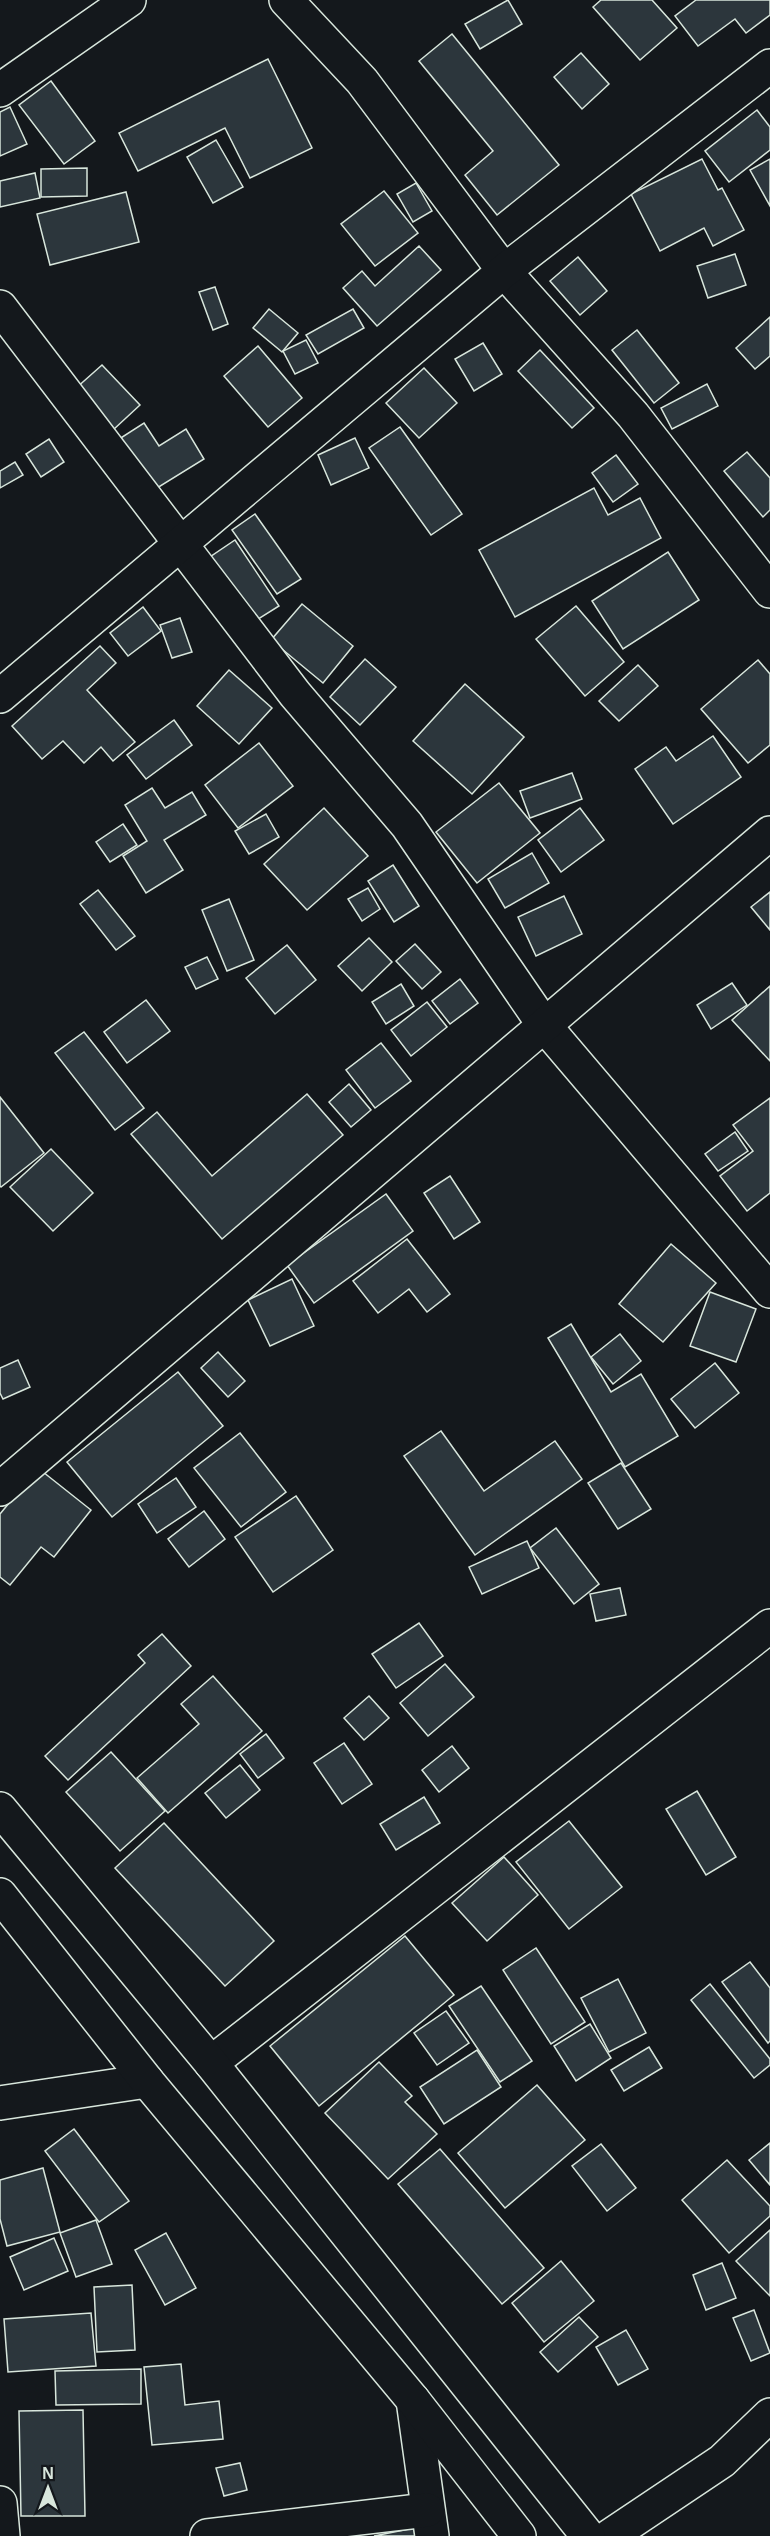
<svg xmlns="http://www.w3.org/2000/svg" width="770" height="2536" viewBox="0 0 770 2536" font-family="Helvetica,sans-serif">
<rect width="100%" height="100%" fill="#14181c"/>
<g fill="#2c363c" stroke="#d8e6dc" stroke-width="1.5">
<polygon points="508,0 522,24 480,49 465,24"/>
<polygon points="601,0 652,0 677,28 640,60 593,7"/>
<polygon points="696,0 770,0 770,15 746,33 735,19 698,46 675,16"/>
<polygon points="452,34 559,165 497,215 465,175 493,151 419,61"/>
<polygon points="581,53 609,84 582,109 554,77"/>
<polygon points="268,59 312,148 250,178 225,128 138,171 119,133"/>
<polygon points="51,81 95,141 64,164 19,105"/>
<polygon points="10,107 27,144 0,156 0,112"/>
<polygon points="757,110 770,127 770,150 729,182 705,151"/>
<polygon points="216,140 243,187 213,203 187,157"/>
<polygon points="702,159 718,190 722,188 744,230 713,246 704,228 660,251 631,194"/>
<polygon points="770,159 770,206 750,170"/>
<polygon points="87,168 87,196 41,197 41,169"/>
<polygon points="35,173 40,198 0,207 0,181"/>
<polygon points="416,183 432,211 413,222 397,194"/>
<polygon points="384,191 418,233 375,266 341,224"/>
<polygon points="126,192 139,242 50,265 37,214"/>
<polygon points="419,246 441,270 377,326 343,288 362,271 375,286"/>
<polygon points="735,254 746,285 708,298 697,266"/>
<polygon points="578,257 607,291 580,315 550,281"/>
<polygon points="215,287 228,324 213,330 199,292"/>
<polygon points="269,309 298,333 282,352 253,328"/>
<polygon points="353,309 364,328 318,354 306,335"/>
<polygon points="770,317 770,356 755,369 736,348"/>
<polygon points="637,330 679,383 654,403 612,350"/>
<polygon points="306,340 318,363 295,374 283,351"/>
<polygon points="483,343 502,374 474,391 455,359"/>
<polygon points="258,346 302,398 268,427 224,376"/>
<polygon points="540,350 594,408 572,428 518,371"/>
<polygon points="102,365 140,405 113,430 75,389"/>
<polygon points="424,368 457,403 419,438 386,403"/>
<polygon points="707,384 718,406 672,429 661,408"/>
<polygon points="144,423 159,446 186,429 204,459 149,493 116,441"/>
<polygon points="400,427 462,514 431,535 369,448"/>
<polygon points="355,438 369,468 331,485 318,455"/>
<polygon points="49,439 64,462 41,477 26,454"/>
<polygon points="747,452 770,478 770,510 763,517 724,471"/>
<polygon points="616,455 638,484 613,502 592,473"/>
<polygon points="15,462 23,475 0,488 0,471"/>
<polygon points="594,488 608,515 640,498 661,538 515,617 479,550"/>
<polygon points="255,514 301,579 277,594 232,530"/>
<polygon points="235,540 279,606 247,626 204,561"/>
<polygon points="668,552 699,600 623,649 592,601"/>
<polygon points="302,604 353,646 323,683 271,640"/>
<polygon points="576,606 624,662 585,696 536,639"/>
<polygon points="143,607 161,631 128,656 110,633"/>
<polygon points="180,618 192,652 172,658 160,625"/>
<polygon points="100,646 116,663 87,690 135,742 113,761 101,747 84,763 63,741 42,759 12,726"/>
<polygon points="365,659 396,687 360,725 330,697"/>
<polygon points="758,660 770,674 770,745 748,763 701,709"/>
<polygon points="638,665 658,686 619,721 599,701"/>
<polygon points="229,670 272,708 239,744 197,706"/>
<polygon points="465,684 524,737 472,794 413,741"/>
<polygon points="174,720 192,745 146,779 127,755"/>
<polygon points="713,736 741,777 673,824 635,769 666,747 676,761"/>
<polygon points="259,743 293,786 238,828 205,785"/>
<polygon points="572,773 582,799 530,818 520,791"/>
<polygon points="499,783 540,833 477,883 436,832"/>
<polygon points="152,788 165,808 192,792 206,815 164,840 183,870 146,893 123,856 147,841 125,805"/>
<polygon points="324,808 368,856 307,910 264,864"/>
<polygon points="580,808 604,840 561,872 538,840"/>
<polygon points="266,814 279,837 249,854 235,831"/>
<polygon points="123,824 137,845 110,862 96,842"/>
<polygon points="532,853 549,883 505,908 488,879"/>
<polygon points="393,865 419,906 394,922 368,881"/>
<polygon points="368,888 380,909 362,921 348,899"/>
<polygon points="98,890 135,936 116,950 80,904"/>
<polygon points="770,892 770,930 751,907"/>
<polygon points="564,896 582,934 536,956 518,917"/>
<polygon points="229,899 254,960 227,971 202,910"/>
<polygon points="369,938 392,962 362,991 338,966"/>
<polygon points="415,944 441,972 422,989 396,961"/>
<polygon points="287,945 316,980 275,1014 246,978"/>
<polygon points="207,957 218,979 196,989 185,967"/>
<polygon points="460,979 478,1003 450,1024 432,1001"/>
<polygon points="732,983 747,1005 711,1029 697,1005"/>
<polygon points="401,984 414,1006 386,1024 372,1002"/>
<polygon points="770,986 770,1061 732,1020"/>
<polygon points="146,1000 170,1031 127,1063 104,1032"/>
<polygon points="427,1002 447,1027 411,1056 391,1030"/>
<polygon points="84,1032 144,1108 115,1130 55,1053"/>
<polygon points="381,1043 411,1081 375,1108 346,1070"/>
<polygon points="349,1084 371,1110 351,1127 329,1102"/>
<polygon points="307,1094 343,1135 222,1239 131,1134 157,1112 212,1176"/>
<polygon points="0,1097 44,1153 1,1187 0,1186"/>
<polygon points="770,1098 770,1193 747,1211 720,1176 753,1151 733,1125"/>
<polygon points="735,1132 748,1151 718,1171 705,1154"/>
<polygon points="51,1149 93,1193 53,1231 10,1187"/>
<polygon points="450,1176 480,1222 454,1239 424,1193"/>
<polygon points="386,1194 413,1231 314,1303 287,1265"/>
<polygon points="407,1239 450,1294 427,1312 409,1289 378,1313 353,1281"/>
<polygon points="671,1244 716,1283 663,1342 619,1304"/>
<polygon points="292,1279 314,1326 270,1346 248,1300"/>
<polygon points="710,1292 756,1309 736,1362 690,1346"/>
<polygon points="571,1324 611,1392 641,1374 678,1436 625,1467 548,1338"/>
<polygon points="620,1334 641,1361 613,1384 591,1357"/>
<polygon points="218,1352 245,1381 228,1397 201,1368"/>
<polygon points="18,1360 30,1387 3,1399 0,1393 0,1368"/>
<polygon points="715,1363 739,1393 695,1428 671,1399"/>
<polygon points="178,1372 223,1426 112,1517 67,1462"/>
<polygon points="441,1431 484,1491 555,1441 582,1479 475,1555 404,1456"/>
<polygon points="240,1433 286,1492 241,1527 194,1468"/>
<polygon points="621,1463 651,1509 618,1529 588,1483"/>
<polygon points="38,1468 91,1510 54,1557 41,1547 10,1585 0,1577 0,1514"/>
<polygon points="176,1478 196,1507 157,1533 138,1504"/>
<polygon points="296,1496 333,1550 273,1592 235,1537"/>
<polygon points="204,1511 225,1539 189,1567 168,1539"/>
<polygon points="556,1528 599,1584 574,1604 530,1548"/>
<polygon points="527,1541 539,1568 482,1594 469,1567"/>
<polygon points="620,1588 626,1615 596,1621 590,1594"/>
<polygon points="419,1623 443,1656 396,1688 372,1654"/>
<polygon points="162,1634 191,1666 68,1780 45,1756 145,1663 138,1655"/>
<polygon points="445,1664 474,1697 428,1736 400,1703"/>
<polygon points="213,1676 262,1731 168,1813 137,1778 199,1724 181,1704"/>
<polygon points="369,1696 389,1718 364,1740 344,1718"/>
<polygon points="266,1734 284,1758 258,1778 240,1754"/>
<polygon points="344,1743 372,1784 342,1804 314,1763"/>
<polygon points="452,1746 469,1768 439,1792 422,1770"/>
<polygon points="111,1752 165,1811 120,1851 66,1792"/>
<polygon points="240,1765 260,1790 226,1818 205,1793"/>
<polygon points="697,1791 736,1857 706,1875 666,1809"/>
<polygon points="424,1797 440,1823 396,1850 380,1824"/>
<polygon points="569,1821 622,1887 569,1929 516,1862"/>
<polygon points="164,1823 274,1941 225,1986 115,1868"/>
<polygon points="504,1857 538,1895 487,1941 452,1903"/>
<polygon points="405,1936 454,1995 319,2106 270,2046"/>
<polygon points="536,1948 585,2022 551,2044 503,1970"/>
<polygon points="750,1962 770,1988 770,2041 768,2043 722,1982"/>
<polygon points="618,1979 646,2033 609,2052 581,1998"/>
<polygon points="710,1984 770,2059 770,2065 754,2078 691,2000"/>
<polygon points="481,1986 532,2061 500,2082 449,2006"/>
<polygon points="446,2011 469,2043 437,2065 414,2033"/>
<polygon points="590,2024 611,2058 576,2081 554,2046"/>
<polygon points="649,2047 662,2068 624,2091 611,2070"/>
<polygon points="477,2050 501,2087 444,2124 420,2087"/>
<polygon points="379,2062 412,2096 405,2102 437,2134 388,2179 325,2113"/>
<polygon points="537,2085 585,2140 505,2208 458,2153"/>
<polygon points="74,2129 129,2201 99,2222 45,2151"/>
<polygon points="770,2143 770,2185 749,2160"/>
<polygon points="601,2144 636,2188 607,2211 572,2166"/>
<polygon points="440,2149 544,2268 502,2304 398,2184"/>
<polygon points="727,2160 770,2206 770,2216 729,2253 682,2200"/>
<polygon points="43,2168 60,2232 7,2246 0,2219 0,2180"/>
<polygon points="96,2220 112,2264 76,2277 60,2233"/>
<polygon points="770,2230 770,2296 736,2261"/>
<polygon points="166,2233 196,2288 165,2305 135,2250"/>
<polygon points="54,2238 68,2271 24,2290 10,2257"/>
<polygon points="561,2261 594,2301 544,2342 512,2303"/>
<polygon points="722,2263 736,2298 706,2310 693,2275"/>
<polygon points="132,2285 135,2350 97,2352 94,2287"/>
<polygon points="754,2310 770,2353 751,2361 733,2318"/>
<polygon points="91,2313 96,2366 8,2372 4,2319"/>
<polygon points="579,2317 598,2337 558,2372 540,2352"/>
<polygon points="626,2330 648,2369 618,2385 596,2347"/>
<polygon points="181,2364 185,2405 219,2401 223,2439 152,2445 144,2367"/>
<polygon points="141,2369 141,2404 56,2405 55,2371"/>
<polygon points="83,2410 85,2516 21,2516 19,2411"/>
<polygon points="240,2463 247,2490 224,2496 216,2468"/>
<polygon points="414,2528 415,2536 374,2536"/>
</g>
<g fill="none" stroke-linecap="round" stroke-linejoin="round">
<g stroke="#d8e6dc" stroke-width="36">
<g id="minor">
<polyline points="286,0 362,81 504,271 633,415 770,591"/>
<polyline points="0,90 129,0"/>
<polyline points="0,307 295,694 407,825 544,1025 770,1291"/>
<polyline points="0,696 504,271 770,66"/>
<polyline points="0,1489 770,833"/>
<polyline points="211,2063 770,1626"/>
<polyline points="0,2103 147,2081"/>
<polyline points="413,2400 432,2536"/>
<polyline points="0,2503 3,2536"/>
<polyline points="207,2536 427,2510"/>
<polyline points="610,2536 722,2461 770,2415"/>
</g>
</g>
<g stroke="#d8e6dc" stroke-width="36">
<g id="major">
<polyline points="0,1809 211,2063 588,2536"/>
<polyline points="0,1895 147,2081 413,2400 519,2536"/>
</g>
</g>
<use href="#minor" stroke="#14181c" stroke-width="33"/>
<use href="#major" stroke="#14181c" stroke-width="33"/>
</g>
<g transform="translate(48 2488)" stroke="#14181c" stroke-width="4.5" paint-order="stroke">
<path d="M0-4.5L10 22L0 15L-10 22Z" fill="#d8e6dc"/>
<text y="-9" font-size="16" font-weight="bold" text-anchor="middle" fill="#d8e6dc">N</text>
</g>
</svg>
